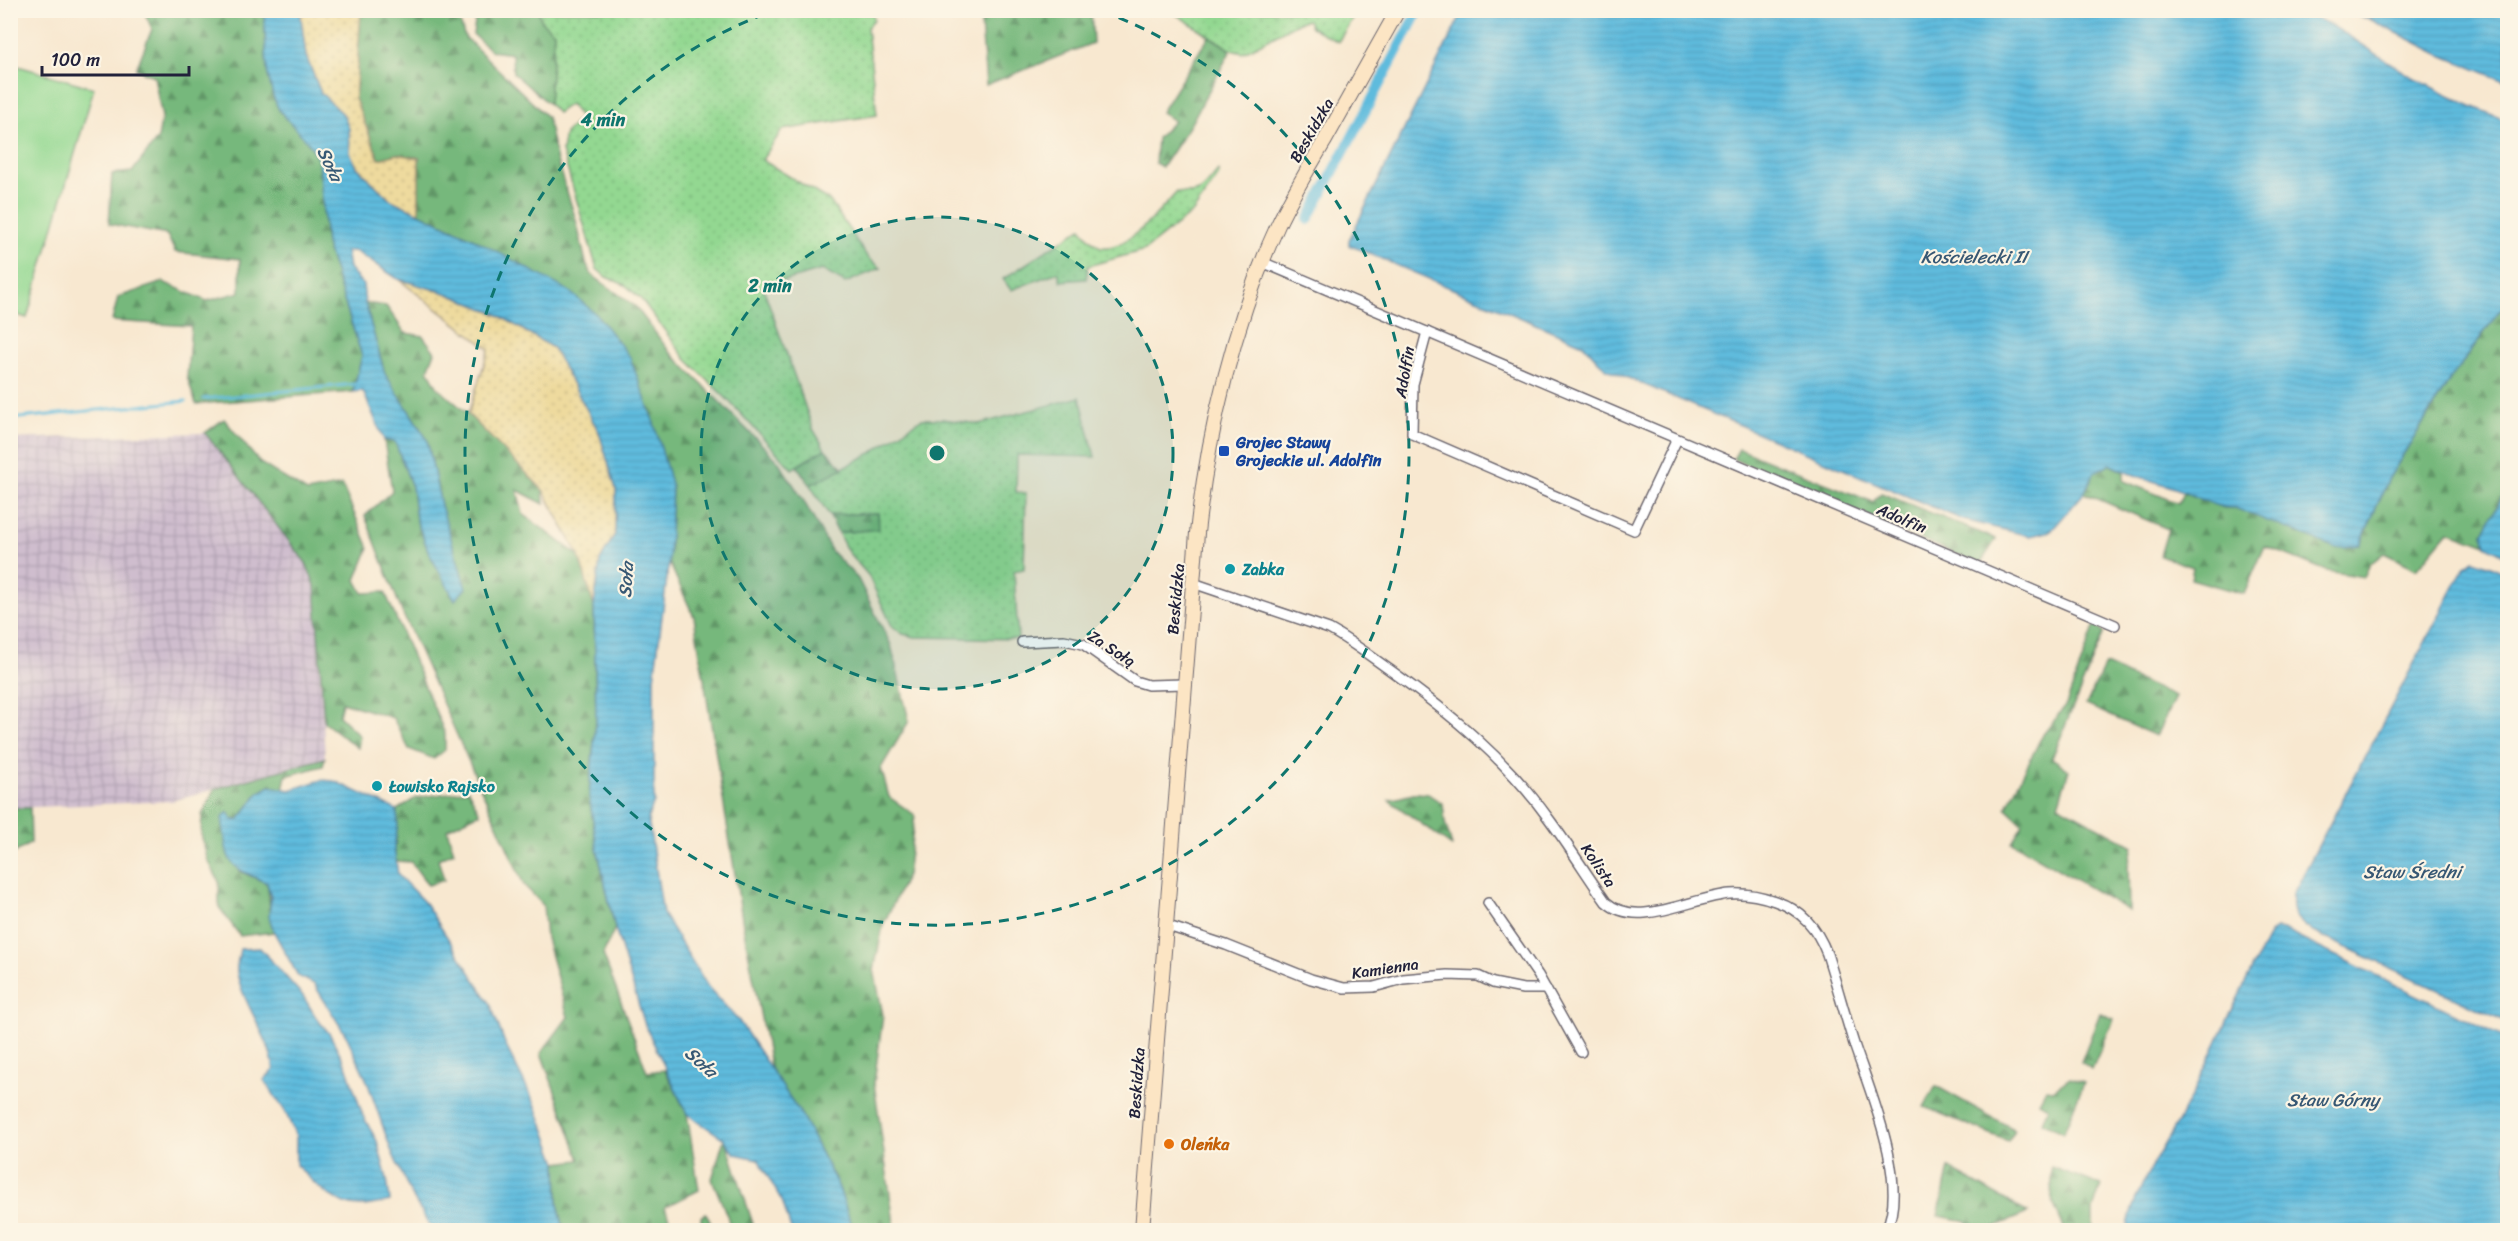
<svg xmlns="http://www.w3.org/2000/svg" width="2518" height="1241" viewBox="0 0 2518 1241" font-family="Sriracha,sans-serif">
<defs>
<pattern id="industrial-grid" width="8" height="8" patternUnits="userSpaceOnUse" patternTransform="scale(1.5)"><rect width="8" height="8" fill="#cfbdce"/><path d="M0 4h8M4 0v8" fill="none" stroke="#b1a2b2"/></pattern>
<pattern id="grass-dots" width="8" height="8" patternUnits="userSpaceOnUse" patternTransform="scale(1.5)"><rect width="8" height="8" fill="#93d891"/><path d="M2 2h.1M6 6h.1" fill="none" stroke="#7eb97e" stroke-width="1.8" stroke-linecap="round"/></pattern>
<pattern id="forest-firs" width="22" height="20" patternUnits="userSpaceOnUse" patternTransform="scale(1.5)"><rect width="22" height="20" fill="#76b87b"/><path d="M5 1l3.5 6h-7zM16 11l3.5 6h-7z" fill="#609566"/></pattern>
<pattern id="sand-dots" width="8" height="8" patternUnits="userSpaceOnUse" patternTransform="scale(1.5)"><rect width="8" height="8" fill="#eeda9e"/><path d="M2 2h.1M6 6h.1" fill="none" stroke="#ccbb89" stroke-width="1.8" stroke-linecap="round"/></pattern>
<pattern id="water-rules" width="6" height="5" patternUnits="userSpaceOnUse" patternTransform="scale(1.5)"><rect width="6" height="5" fill="#5fbbdd"/><path d="M0 2.5h6" fill="none" stroke="#52a0bf"/></pattern>
</defs>
<rect width="100%" height="100%" fill="#fcf5e5"/>
<filter id="ink" filterUnits="userSpaceOnUse"><feTurbulence type="fractalNoise" baseFrequency=".0167" numOctaves="2"/><feDisplacementMap in="SourceGraphic" scale="12" xChannelSelector="R" yChannelSelector="G"/><feConvolveMatrix kernelMatrix="1 2 1 2 8 2 1 2 1" color-interpolation-filters="sRGB"/></filter>
<filter id="wash" filterUnits="userSpaceOnUse"><feTurbulence type="fractalNoise" baseFrequency=".008" numOctaves="4" result="noise"/><feDisplacementMap in="SourceGraphic" scale="24" xChannelSelector="R" yChannelSelector="G"/><feGaussianBlur stdDeviation="1.35" result="paint"/><feColorMatrix in="noise" values="0 0 0 0 0 0 0 0 0 0 0 0 0 0 0 0 0 1.4 0 .05"/><feComposite in="paint" operator="in"/></filter>
<g filter="url(#wash)">
<rect width="100%" height="100%" fill="#f8e8d0"/>
<polygon fill="url(#industrial-grid)" points="205,433 306,563 315,585 325,758 172,801 11,808 10,439"/>
<g fill="url(#grass-dots)" stroke="#5a7d66" stroke-width="1.5">
<polygon points="538,11 872,11 874,19 867,28 877,115 782,130 762,160 830,201 868,258 881,268 845,283 822,270 763,287 813,429 825,449 792,469 729,401 686,359 641,299 625,285 606,277 597,269 562,151 565,133 581,118 570,104 557,113 549,104 554,32 542,22"/>
<polygon points="1171,11 1357,11 1338,42 1311,27 1308,20 1299,22 1243,53 1231,50"/>
<path d="M1218,171L1219,175L1193,212L1145,250L1088,266L1086,279L1061,281L1058,272L1011,290L1003,279L1081,228C1086,234 1094,246 1102,247C1127,251 1161,209 1177,192C1202,196 1203,189 1218,171Z"/>
<polygon points="1080,397 1095,457 1017,455 1016,492 1026,493 1024,569 1014,571 1018,639 915,637 903,634 892,626 868,575 848,552 838,533 878,529 878,513 829,515 810,485 871,453 921,419 943,419 979,424"/>
</g>
<g fill="url(#forest-firs)" stroke="#4c6d5b" stroke-width="1.5">
<polygon points="144,11 264,11 267,71 279,110 311,146 319,160 326,244 362,356 353,392 196,404 187,377 191,326 112,321 118,297 163,282 207,301 240,292 240,259 175,252 167,235 109,224 112,174 132,172 158,138 162,117 154,76 136,69 152,29"/>
<polygon points="361,11 456,11 465,37 547,117 557,161 576,220 586,263 592,275 636,307 669,351 778,461 802,498 832,552 858,579 891,645 909,721 881,768 889,797 915,815 907,875 883,925 874,970 883,1015 874,1083 895,1230 853,1230 839,1188 802,1116 771,1070 743,925 694,617 669,562 672,487 474,239 419,213 419,158 397,154 379,159 355,99"/>
<polygon points="477,11 538,11 542,22 554,32 549,104 513,73 512,54 491,51 473,34"/>
<polygon points="980,11 1091,11 1093,43 986,85"/>
<polygon points="1209,36 1231,50 1190,125 1162,167 1155,163 1157,138 1174,121 1161,112"/>
<polygon points="2507,301 2507,488 2483,533 2486,545 2449,531 2417,569 2384,553 2370,564 2364,577 2327,571 2265,546 2244,594 2191,579 2193,567 2160,556 2168,529 2084,493 2095,471 2109,464 2124,472 2124,481 2178,503 2184,492 2224,508 2235,508 2360,545 2389,478 2451,378"/>
<polygon points="365,303 386,306 405,333 423,336 435,352 428,370 438,388 468,414 543,490 544,504 517,490 523,514 579,556 594,606 596,720 589,795 597,848 615,928 603,954 647,1072 665,1070 687,1114 699,1190 665,1207 673,1230 564,1230 558,1204 557,1163 580,1160 541,1053 568,1017 546,938 543,905 524,885 402,612 365,516 392,491 384,440 395,442 412,487 416,519 429,553 455,600 441,505 427,439 385,374"/>
<polygon points="224,419 260,463 307,492 342,485 369,548 356,580 363,593 385,592 445,734 445,750 434,759 409,749 393,718 342,702 339,716 360,736 358,748 324,722 315,585 306,563 205,433"/>
<polygon points="825,449 843,468 810,485 797,466"/>
<polygon points="1739,449 1873,502 1881,493 1996,539 1980,564 1733,459"/>
<polygon points="878,513 879,529 838,533 829,515"/>
<polygon points="2095,625 2104,632 2052,758 2069,770 2058,805 2133,846 2128,866 2129,911 2012,842 2023,824 2006,808 2042,736 2066,705"/>
<polygon points="2105,665 2175,697 2156,736 2086,705"/>
<path d="M325,758L323,766L286,776L283,789L270,786L258,793L239,820H233L239,871L267,883C271,900 268,915 274,932L240,936L219,907V882L207,858L201,834L202,815L215,789Z"/>
<path d="M468,790L480,813L447,829L454,852L438,859L444,880L428,885L411,862L395,861C394,843 399,828 397,810L416,798Z"/>
<polygon points="1417,793 1428,794 1443,804 1445,823 1452,846 1389,800"/>
<polygon points="11,808 30,808 31,843 11,855"/>
<polygon points="2100,1013 2114,1019 2092,1069 2081,1062"/>
<polygon points="2070,1078 2084,1083 2063,1133 2042,1122 2048,1107 2039,1102 2046,1089 2053,1090"/>
<polygon points="1936,1086 2015,1130 2008,1141 1924,1107"/>
<polygon points="724,1139 728,1147 755,1230 730,1230 728,1218 712,1179"/>
<polygon points="2051,1167 2101,1185 2093,1210 2093,1230 2065,1230 2053,1203"/>
<polygon points="1949,1168 2028,1213 1987,1230 1970,1230 1967,1221 1938,1216"/>
<polygon points="706,1213 714,1230 701,1230 701,1217"/>
</g>
<g fill="url(#sand-dots)" stroke="#887e6c" stroke-width="1.5">
<polygon points="300,11 361,11 355,99 379,159 397,154 419,158 419,213 389,199 357,167 350,153 349,129 343,114 321,93 306,56"/>
<polygon points="398,279 446,293 497,314 553,348 599,432 616,489 615,534 600,561 594,606 579,556 543,490 468,414 489,349"/>
</g>
<polygon fill="#93d891" stroke="#5a7d66" stroke-width="1.5" points="11,64 94,88 27,318 11,313"/>
<g fill="url(#water-rules)" stroke="#406e8c" stroke-width="1.5">
<polygon points="264,11 300,11 306,56 321,93 343,114 349,129 350,153 357,167 389,199 474,239 569,291 597,315 630,357 654,423 672,487 669,562 654,679 654,802 648,818 663,914 708,987 739,1021 802,1116 839,1188 853,1230 791,1230 783,1203 758,1159 735,1154 724,1139 687,1114 645,1025 615,928 597,848 589,795 596,720 594,606 600,561 615,534 616,489 599,432 553,348 497,314 446,293 398,279 355,251 346,251 349,268 363,285 365,303 385,374 427,439 441,505 466,588 455,600 429,553 416,519 412,487 395,442 384,440 363,391 353,392 362,356 326,244 319,161 311,146 279,110 273,96 267,71"/>
<path d="M1463,11H2300C2340,26 2374,54 2411,76C2442,94 2475,108 2507,121V301L2451,378L2389,478L2360,545L2336,548L2235,508C2217,509 2202,499 2186,492C2160,482 2133,477 2109,464L2095,472L2084,493L2051,531L2030,536L1963,520L1605,368L1583,344L1349,245V240Z"/>
<polygon points="2338,11 2507,11 2507,82 2439,54 2369,19"/>
<polygon points="2507,488 2507,557 2486,545 2483,533"/>
<path d="M2473,560L2491,566L2507,574V1022L2313,932C2296,919 2291,917 2293,894L2465,566Z"/>
<path d="M321,780L334,781L397,810L398,825L394,847L398,875L425,903L490,1003L506,1046L536,1106L557,1163L558,1204L564,1230H432L411,1194L391,1150L367,1081L347,1037L314,984L298,976L274,932L269,917L271,897L267,883C223,863 229,865 222,818L228,812L233,820H239L258,793L270,786L290,790Z"/>
<path d="M2276,929L2283,930L2507,1039V1230H2128C2129,1194 2175,1130 2192,1095C2218,1041 2242,987 2270,933Z"/>
<path d="M260,948L303,996L317,1019L329,1033L346,1065L363,1116L377,1141L387,1179L390,1201C381,1203 371,1206 362,1206C335,1207 313,1182 296,1165V1136L285,1111L264,1080L274,1069C269,1034 243,1006 237,972C236,965 239,956 240,949Z"/>
</g>
<g fill="none" stroke-linecap="round" stroke-linejoin="round">
<g stroke="#5fbbdd" stroke-width="3">
<polyline points="203,399 356,384"/>
<polyline points="10,419 186,401"/>
</g>
<polyline stroke="#5fbbdd" stroke-width="10" points="1308,220 1419,10"/>
</g>
</g>
<g filter="url(#ink)">
<g fill="none" stroke-linecap="round" stroke-linejoin="round">
<g stroke="#6d676f" stroke-width="12">
<g id="street">
<polyline points="1262,262 2115,625"/>
<polyline points="1427,332 1413,384 1412,434 1634,530 1677,439"/>
<path d="M1193,583L1329,629C1351,641 1370,656 1390,670C1450,713 1506,759 1549,819C1569,846 1587,875 1606,902C1637,930 1693,897 1730,894C1745,893 1761,896 1775,901C1802,910 1817,928 1827,954C1837,985 1845,1016 1855,1047C1871,1094 1909,1184 1886,1230"/>
<polyline points="1022,642 1064,640 1083,644 1135,681 1148,685 1185,684"/>
<polyline points="1488,903 1538,975 1581,1052"/>
<polyline points="1165,925 1226,945 1311,979 1344,988 1374,987 1403,979 1447,975 1478,976 1493,983 1523,989 1546,989"/>
</g>
</g>
<g stroke="#6d676f" stroke-width="16">
<path id="secondary" d="M1142,1230L1197,533C1208,431 1235,318 1278,225C1291,197 1308,169 1324,142C1349,98 1373,54 1398,10"/>
</g>
<use href="#street" stroke="#fff" stroke-width="9"/>
<use href="#secondary" stroke="#fce5c4" stroke-width="14"/>
</g>
</g>
<circle cx="937" cy="453" r="236" fill="#0f766e" fill-opacity=".12"/>
<g fill="none" stroke="#0f766e" stroke-width="3" stroke-dasharray="10 8">
<circle cx="937" cy="453" r="236"/>
<path d="M1102 11A472 472 0 1 1 772 11"/>
</g>
<rect fill="#1a4fb4" stroke="#fcf5e5" stroke-width="2" x="1218" y="445" width="12" height="12" rx="3"/>
<g fill="#0f9aa8" stroke="#fcf5e5" stroke-width="2">
<circle cx="1230" cy="569" r="6"/>
<circle cx="377" cy="786" r="6"/>
</g>
<circle fill="#e8710a" stroke="#fcf5e5" stroke-width="2" cx="1169" cy="1144" r="6"/>
<g text-anchor="middle" stroke-width="4.5" stroke-linejoin="round" paint-order="stroke">
<g font-size="16" fill="#22223b" stroke="#fcf5e5">
<text transform="translate(1311 130) rotate(-60)" y="6">Beskidzka</text>
<text transform="translate(1404 372) rotate(-80)" y="6">Adolfin</text>
<text transform="translate(1902 518) rotate(23)" y="6">Adolfin</text>
<text transform="translate(1175 599) rotate(-85)" y="6">Beskidzka</text>
<text transform="translate(1112 648) rotate(33)" y="6">Za Sołą</text>
<text transform="translate(1599 865) rotate(56)" y="6">Kolista</text>
<text transform="translate(1385 968) rotate(-8)" y="6">Kamienna</text>
<text transform="translate(1136 1083) rotate(-86)" y="6">Beskidzka</text>
</g>
<g font-size="16" font-weight="bold" fill="#164399" stroke="#fcf5e5" text-anchor="start">
<text x="1236" y="448">Grojec Stawy<tspan x="1236" dy="18">Grojeckie ul. Adolfin</tspan></text>
</g>
<g font-size="16" font-weight="bold" fill="#0d838f" stroke="#fcf5e5" text-anchor="start">
<text x="1242" y="575">Zabka</text>
<text x="389" y="792">Łowisko Rajsko</text>
</g>
<g font-size="16" font-weight="bold" fill="#c56008" stroke="#fcf5e5" text-anchor="start">
<text x="1181" y="1150">Oleńka</text>
</g>
<g font-size="18" font-style="italic" fill="#375874" stroke="#fcf5e5">
<text transform="translate(330 164) rotate(65)" y="6">Soła</text>
<text x="1974" y="263">Kościelecki II</text>
<text transform="translate(626 580) rotate(-86)" y="6">Soła</text>
<text x="2412" y="878">Staw Średni</text>
<text transform="translate(701 1062) rotate(42)" y="6">Soła</text>
<text x="2333" y="1106">Staw Górny</text>
</g>
</g>
<circle cx="937" cy="453" r="9" fill="#0f766e" stroke="#fcf5e5" stroke-width="3"/>
<g font-size="18" text-anchor="middle" font-weight="bold" fill="#0f766e" stroke="#fcf5e5" stroke-width="4.5" stroke-linejoin="round" paint-order="stroke">
<text x="603" y="126">4 min</text>
<text x="770" y="292">2 min</text>
</g>
<rect width="2518" height="1241" fill="none" stroke="#fcf5e5" stroke-width="36"/>
<path d="M42 66v9h147v-9" fill="none" stroke="#22223b" stroke-width="3"/>
<text x="51" y="66" font-size="18" fill="#22223b" stroke="#fcf5e5" stroke-width="4.5" paint-order="stroke">100 m</text>
</svg>
